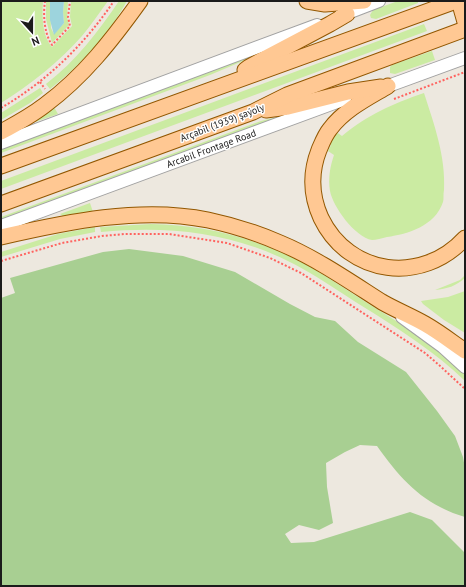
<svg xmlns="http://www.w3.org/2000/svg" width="466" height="587" viewBox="0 0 466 587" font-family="'PT Sans',sans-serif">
<rect width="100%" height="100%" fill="#ede8df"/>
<g fill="#cbeba2">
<path d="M1,1H43C42,15 42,36 52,47L72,26L70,17L71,1H108C100,12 91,25 82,36C60,61 30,85 1,103Z"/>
<polygon points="46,1 50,1 51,28 54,34 64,23 63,12 64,1 68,1 67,17 69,25 52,43 46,19"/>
<path d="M119,1H127C120,13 112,26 103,37C88,56 69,74 50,89L46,84C76,61 98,32 119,1Z"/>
<polygon points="398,1 418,1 418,3 376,19 371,18 370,15 373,10"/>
<polygon points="424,24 427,31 1,189 1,181"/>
<polygon points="271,48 271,49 210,75 1,153 1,148"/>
<polygon points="432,51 435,60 395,74 390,73 390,67 392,65"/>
<polygon points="40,88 43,93 30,103 1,120 1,113"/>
<path d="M424,93C434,124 446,157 444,190C443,194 444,199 443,202C435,226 408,234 387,237C382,238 376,240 372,240C355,237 333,207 330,191C328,178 330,167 334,155L328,151L331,145L328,143L335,131L342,136C369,114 392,104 424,93Z"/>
<polygon points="54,107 58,114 35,122 35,120"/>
<polygon points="281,116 282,119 1,223 1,217 261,121"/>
<polygon points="90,203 93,212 63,216 60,214"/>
<path d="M151,224C205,225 257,238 305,264C327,276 348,291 369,304C403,325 436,346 465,374V381C434,351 399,329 362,306C343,294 323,280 303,269C239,233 173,225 101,232L100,227Z"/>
<polygon points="95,227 95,232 60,239 1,257 1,252 58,234"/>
<path d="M465,275V278C456,286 447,289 435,290L460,280Z"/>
<polygon points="465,291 465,333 444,320 423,304 421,301 448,297"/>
</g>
<path fill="#a8cf92" d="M129,249L183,256L235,272L290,304L315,317L335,321L358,342L406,372L437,411L455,436L463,457L465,468V517C424,505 401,480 377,446L360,445L345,452L326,463L327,487L333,523L319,530L299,525L285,534L291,543L314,542L410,512L432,520L465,553V586H1V298L15,293L10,278L103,252Z"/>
<polygon fill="#9dd4dd" points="50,1 64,1 63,12 64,23 54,35 50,20"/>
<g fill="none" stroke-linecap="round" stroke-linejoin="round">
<g stroke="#a2a2a2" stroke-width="14">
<g id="minor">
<polyline points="340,16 379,1"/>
<polyline points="380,89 465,58"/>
<polyline points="1,143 317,25"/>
<polyline points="1,226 345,99"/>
<polyline points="402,317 443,347 465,367"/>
</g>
</g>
<g stroke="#925700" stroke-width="17">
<g id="major">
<polyline points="307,1 325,4 364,1"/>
<polyline points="459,1 465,22"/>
<polyline points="245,70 249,67 330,24 347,14"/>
<path d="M388,86C368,98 345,109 330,129C325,135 322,143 319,150C310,173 311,196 321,218C349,276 422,285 465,238"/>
<polyline points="266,110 288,107 348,92 381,87"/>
<path d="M1,132C16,124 32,115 45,105C84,76 112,40 140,1"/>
<polyline points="1,166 456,1"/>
<polyline points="1,204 253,112 287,95 465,29"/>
<path d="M1,237C66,222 141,206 208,220C232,225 257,233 280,243C316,258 349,281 382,302C396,310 411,316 425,324C439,332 452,342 465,351"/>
</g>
</g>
<g stroke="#ff635f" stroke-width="2" stroke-dasharray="2 2" stroke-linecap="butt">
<path d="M45,1C43,15 44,33 52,45L70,26L68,17L70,1"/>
<polyline points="40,82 45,89"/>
<polyline points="394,99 465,72"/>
<path d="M1,108C47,81 84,45 114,1"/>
<polyline points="1,261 62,243 102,236 125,234 169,234 227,243 270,258 301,273 425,353 439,365 465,389"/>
</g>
<use href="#minor" stroke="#fff" stroke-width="12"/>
<use href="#major" stroke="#ffc893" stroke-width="15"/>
</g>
<g text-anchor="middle" stroke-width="3" stroke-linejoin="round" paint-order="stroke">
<g font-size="10" fill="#1b1b1b" stroke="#fff">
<text transform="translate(222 122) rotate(-21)" y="4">Arçabil (1939) şaýoly</text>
<text transform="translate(211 148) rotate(-20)" y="4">Arcabil Frontage Road</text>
</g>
</g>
<rect width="466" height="587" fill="none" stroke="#1b1b1b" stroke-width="4"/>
<g transform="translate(32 32) rotate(159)" stroke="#ffffff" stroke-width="3" paint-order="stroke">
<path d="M0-3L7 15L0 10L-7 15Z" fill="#1b1b1b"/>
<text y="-6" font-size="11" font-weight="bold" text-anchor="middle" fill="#1b1b1b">N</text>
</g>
</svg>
